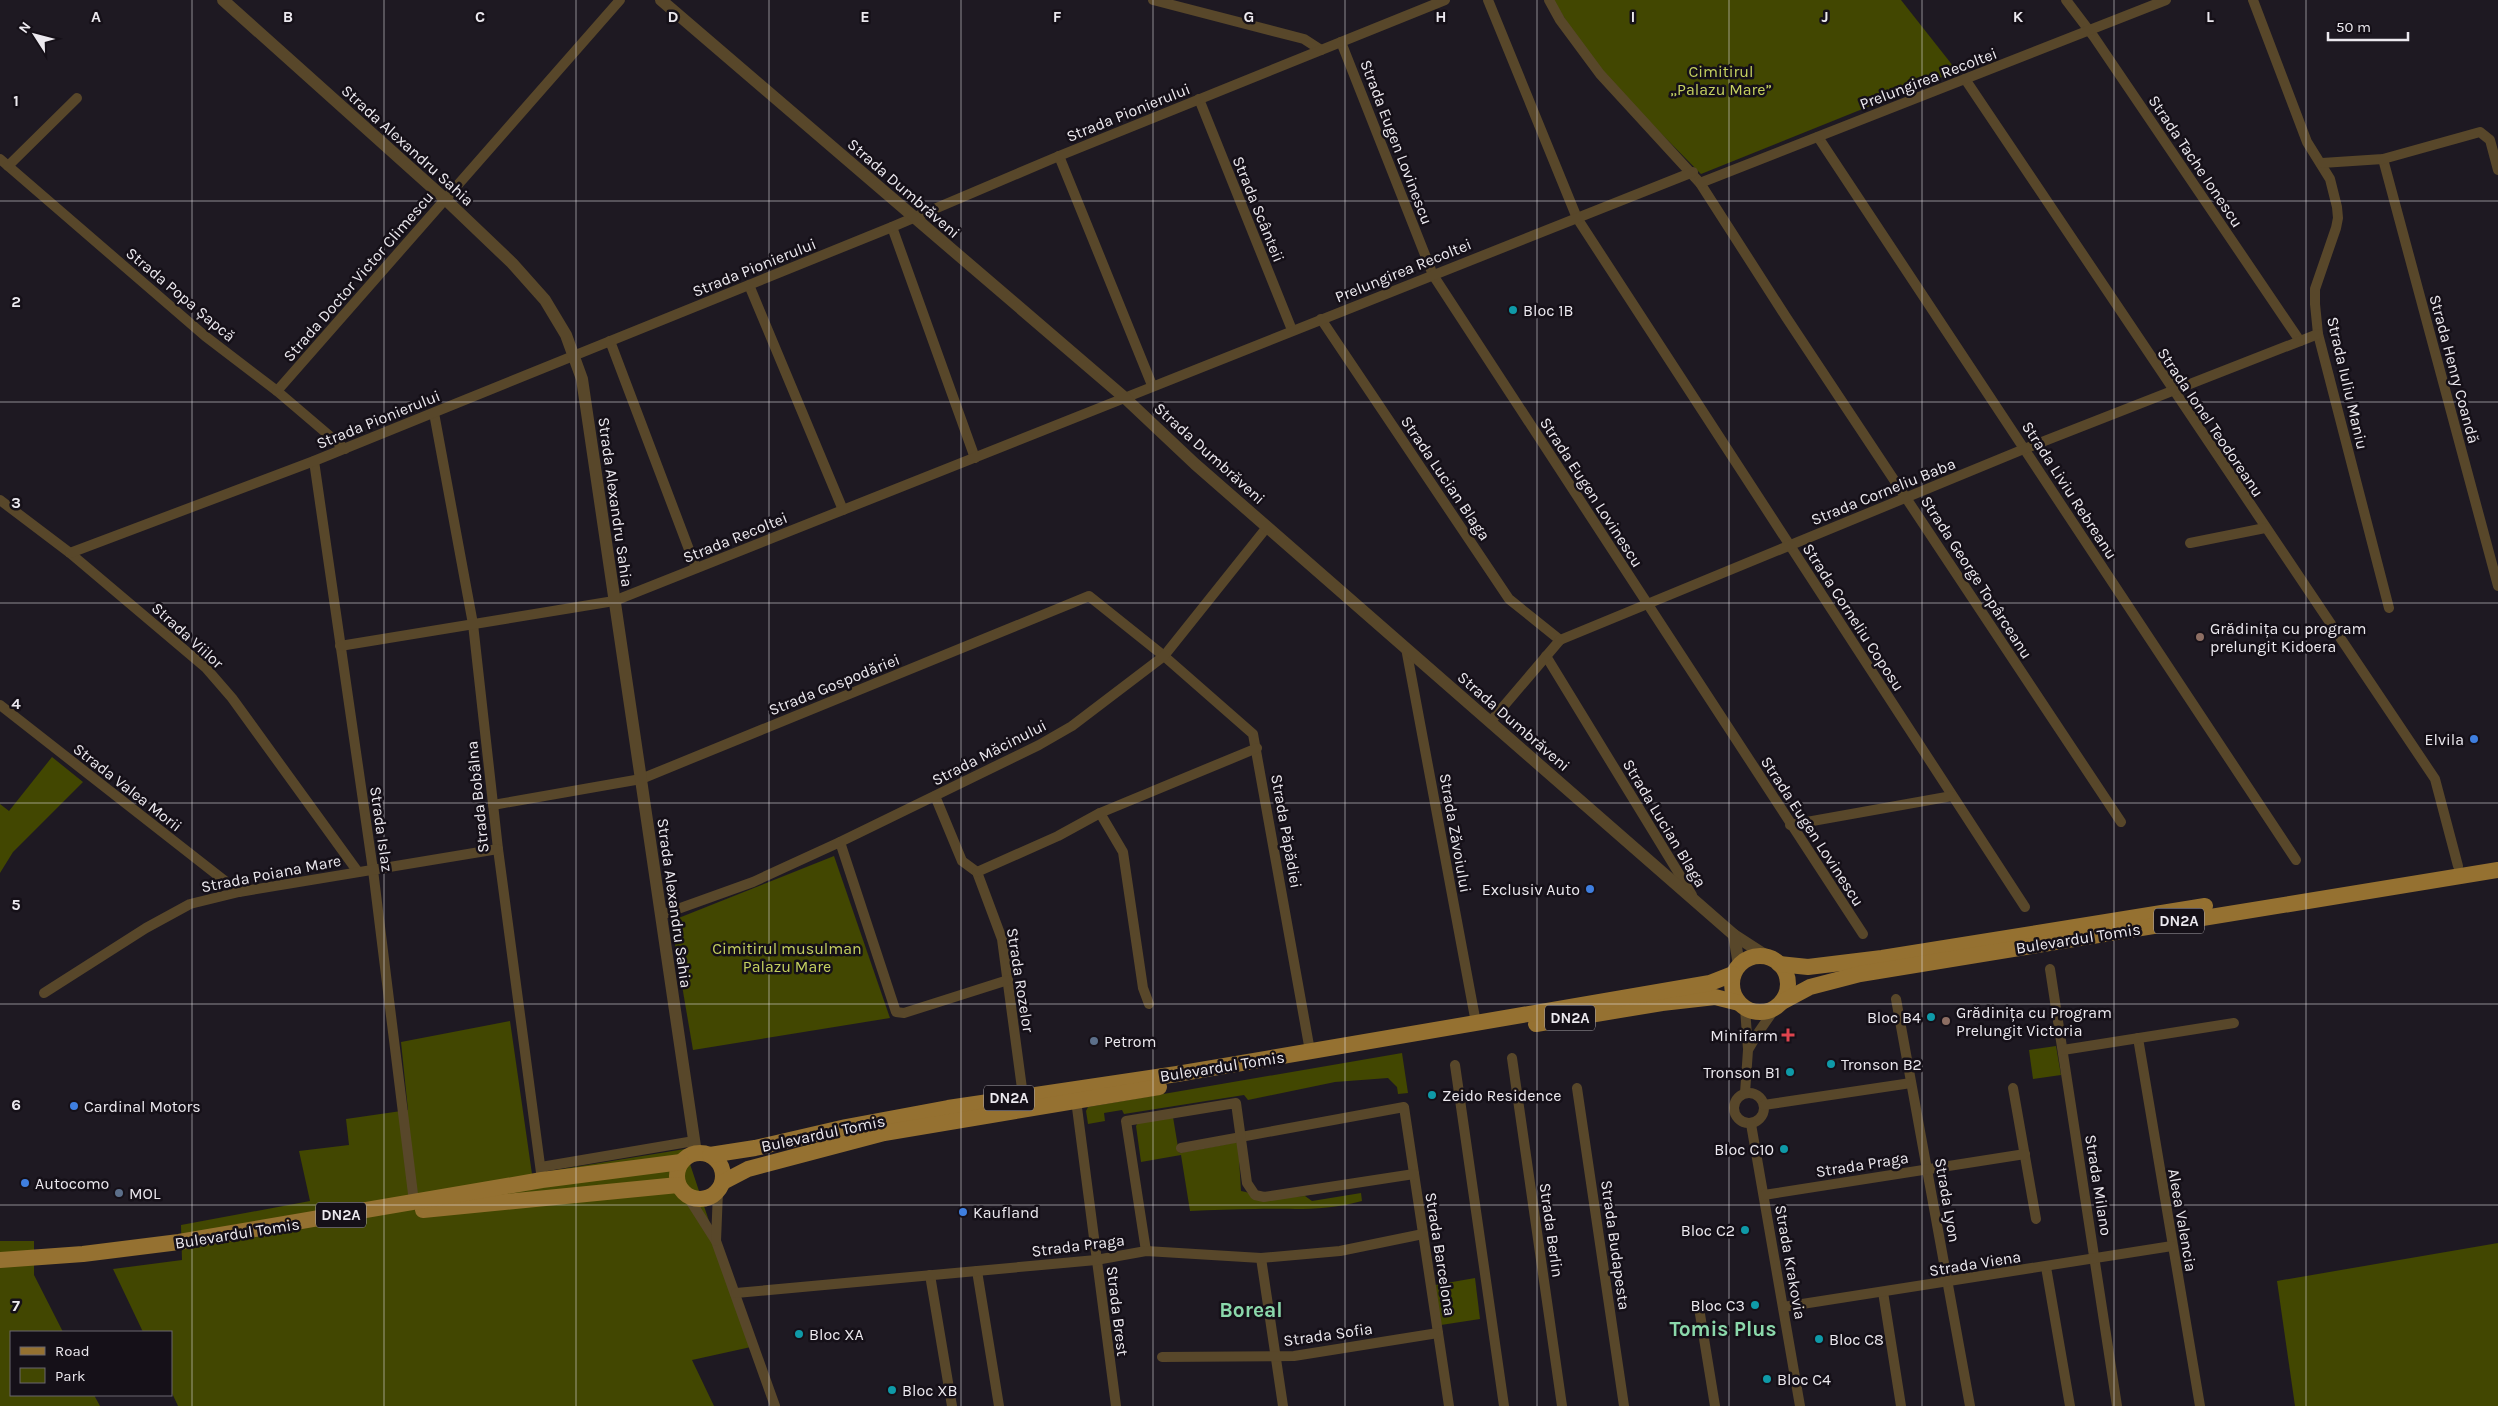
<svg xmlns="http://www.w3.org/2000/svg" width="2498" height="1406" viewBox="0 0 2498 1406" font-family="Karla,sans-serif">
<rect width="100%" height="100%" fill="#1e1922"/>
<g fill="#424701">
<polygon points="1553,0 1901,0 1957,71 1701,174 1627,99 1583,47"/>
<polygon points="52,757 83,782 13,852 0,873 0,804 9,811"/>
<polygon points="834,856 890,1018 693,1050 671,921"/>
<polygon points="510,1021 532,1174 685,1149 751,1347 692,1360 714,1406 178,1406 171,1391 171,1332 143,1332 113,1269 182,1260 181,1225 310,1201 299,1151 349,1145 346,1119 408,1110 401,1042"/>
<polygon points="2056,1046 2061,1075 2033,1079 2029,1050"/>
<polygon points="1402,1053 1408,1093 1398,1094 1397,1087 1388,1078 1335,1082 1248,1100 1244,1095 1124,1114 1122,1110 1104,1113 1105,1121 1088,1124 1086,1111 1088,1107"/>
<path d="M1173,1117L1179,1153L1238,1142L1241,1191L1246,1192L1260,1199L1305,1196L1312,1201L1361,1193L1362,1201C1322,1212 1296,1208 1255,1209C1234,1209 1212,1210 1190,1211L1181,1155L1141,1162L1136,1126L1139,1121Z"/>
<polygon points="0,1241 34,1241 34,1275 63,1332 11,1332 11,1395 94,1395 100,1406 0,1406"/>
<polygon points="2498,1243 2498,1406 2295,1406 2277,1281"/>
<polygon points="1475,1278 1480,1319 1441,1325 1435,1285"/>
</g>
<g fill="none" stroke-linecap="round" stroke-linejoin="round">
<g stroke="#58472a" stroke-width="10">
<polyline points="1153,0 1304,39 1321,50"/>
<polyline points="1488,0 1577,218 2025,907"/>
<polyline points="1549,0 1560,20 1600,74 1700,183 1786,317 2121,822"/>
<polyline points="2066,0 2094,37 2300,341"/>
<polyline points="2253,0 2307,142 2330,179 2337,207 2338,218 2336,228 2315,289 2315,304 2318,334 2389,608"/>
<polyline points="1341,42 1433,275 1863,934"/>
<polyline points="1965,79 2435,779 2458,866"/>
<polyline points="1199,99 1292,330"/>
<polyline points="1818,137 2296,860"/>
<polyline points="1059,156 1152,385"/>
<polyline points="0,159 205,336 277,391 345,449"/>
<polyline points="2383,159 2498,586"/>
<polyline points="2322,163 2383,159 2480,132 2490,140 2498,170"/>
<polyline points="8,166 77,98"/>
<polyline points="1700,183 2166,0"/>
<polyline points="892,227 975,458"/>
<polyline points="749,285 843,510"/>
<polyline points="1321,319 1509,599 1560,640"/>
<polyline points="610,341 696,568"/>
<polyline points="277,391 620,0"/>
<polyline points="434,413 473,624 498,849 542,1180"/>
<polyline points="314,461 373,870 414,1202"/>
<polyline points="0,500 70,553 206,668 232,698 358,872"/>
<polyline points="2190,543 2265,528"/>
<polyline points="70,553 314,461 892,227 1059,156 1445,0"/>
<polyline points="340,646 614,601 1693,172"/>
<polyline points="1406,648 1476,1023"/>
<polyline points="1546,656 1692,895"/>
<polyline points="0,705 239,892"/>
<polyline points="1491,721 1560,640 2024,449 2318,334"/>
<polyline points="935,796 962,861 977,872 1002,939 1023,1096"/>
<polyline points="493,805 641,779 1089,596 1164,656 1253,734 1310,1051"/>
<polyline points="1100,813 1123,852 1143,988 1149,1004"/>
<polyline points="1790,825 1952,796"/>
<polyline points="840,842 896,1012 904,1013 1008,980"/>
<polyline points="977,872 1058,836 1100,813 1257,748"/>
<polyline points="661,915 753,882 840,842 1039,745 1072,726 1164,656 1267,527"/>
<polyline points="2050,969 2117,1406"/>
<polyline points="44,993 146,928 190,904 239,892 498,849"/>
<polyline points="1896,999 1970,1406"/>
<polyline points="1745,1008 1748,1049"/>
<polyline points="2138,1038 2200,1406"/>
<polyline points="2063,1050 2234,1023"/>
<polyline points="1512,1058 1562,1406"/>
<polyline points="1455,1065 1504,1406"/>
<polyline points="1577,1088 1624,1406"/>
<polyline points="2013,1088 2036,1219"/>
<circle cx="1749" cy="1108" r="15"/>
<polyline points="1745,1093 1748,1050 1758,1033 1776,1007"/>
<polyline points="1076,1100 1116,1406"/>
<polyline points="1764,1105 1911,1083"/>
<polyline points="1751,1124 1800,1406"/>
<polyline points="1181,1148 1404,1107 1449,1406"/>
<polyline points="541,1167 694,1141"/>
<polyline points="1764,1195 2025,1154"/>
<polyline points="688,1197 716,1241 775,1406"/>
<polyline points="716,1241 718,1191"/>
<polyline points="1146,1251 1126,1121 1236,1103 1247,1183 1255,1195 1264,1197 1414,1174"/>
<polyline points="1261,1258 1283,1406"/>
<polyline points="2046,1267 2070,1406"/>
<polyline points="977,1271 999,1406"/>
<polyline points="930,1275 952,1406"/>
<polyline points="1883,1292 1901,1406"/>
<polyline points="736,1293 1096,1260 1146,1251 1261,1258 1340,1251 1423,1234"/>
<polyline points="1783,1307 2172,1246"/>
<polyline points="1699,1308 1715,1406"/>
<polyline points="1162,1357 1294,1356 1438,1333"/>
</g>
<g stroke="#58472a" stroke-width="12">
<polyline points="223,0 445,199 512,263 545,300 566,335 582,379 696,1153"/>
<polyline points="661,0 1125,398 1195,464 1734,935 1768,957"/>
<polyline points="1734,935 1739,965"/>
</g>
<g stroke="#957131" stroke-width="16">
<circle cx="1760" cy="984" r="28"/>
<polyline points="1779,964 1808,967 1882,958 2205,906"/>
<polyline points="1782,1002 1810,987 1860,974 2498,870"/>
<polyline points="1536,1024 1662,1003 1715,997 1739,1003"/>
<circle cx="700" cy="1176" r="23"/>
<polyline points="710,1155 755,1148 846,1127 948,1108 1177,1074 1710,983 1733,974"/>
<polyline points="723,1182 748,1169 884,1133 1159,1087"/>
<polyline points="423,1210 678,1185"/>
<polyline points="0,1260 83,1254 179,1242 542,1180 681,1162"/>
</g>
</g>
<path fill="none" stroke="#ece9ef" stroke-width="1" stroke-opacity="0.55" d="M192,0V1406M384,0V1406M576,0V1406M769,0V1406M961,0V1406M1153,0V1406M1345,0V1406M1537,0V1406M1729,0V1406M1922,0V1406M2114,0V1406M2306,0V1406M0,201H2498M0,402H2498M0,603H2498M0,803H2498M0,1004H2498M0,1205H2498"/>
<g fill="#0f9aa8" stroke="#151018" stroke-width="2">
<circle cx="1513" cy="310" r="5"/>
<circle cx="1931" cy="1017" r="5"/>
<circle cx="1831" cy="1064" r="5"/>
<circle cx="1790" cy="1072" r="5"/>
<circle cx="1432" cy="1095" r="5"/>
<circle cx="1784" cy="1149" r="5"/>
<circle cx="1745" cy="1230" r="5"/>
<circle cx="1755" cy="1305" r="5"/>
<circle cx="799" cy="1334" r="5"/>
<circle cx="1819" cy="1339" r="5"/>
<circle cx="1767" cy="1379" r="5"/>
<circle cx="892" cy="1390" r="5"/>
</g>
<g fill="#8d6e63" stroke="#151018" stroke-width="2">
<circle cx="2200" cy="637" r="5"/>
<circle cx="1946" cy="1021" r="5"/>
</g>
<g fill="#3f7fe0" stroke="#151018" stroke-width="2">
<circle cx="2474" cy="739" r="5"/>
<circle cx="1590" cy="889" r="5"/>
<circle cx="74" cy="1106" r="5"/>
<circle cx="25" cy="1183" r="5"/>
<circle cx="963" cy="1212" r="5"/>
</g>
<path fill="#e0444e" stroke="#151018" stroke-width="2" d="M1785.5 1027.5h5v5h5v5h-5v5h-5v-5h-5v-5h5z"/>
<g fill="#5c6f8a" stroke="#151018" stroke-width="2">
<circle cx="1094" cy="1041" r="5"/>
<circle cx="119" cy="1193" r="5"/>
</g>
<g text-anchor="middle" stroke-width="5" stroke-linejoin="round" paint-order="stroke">
<g fill="#151018" stroke="#aca8ae" stroke-width="1">
<rect x="2154" y="908.5" width="50" height="25" rx="4"/>
<rect x="1545" y="1005.5" width="50" height="25" rx="4"/>
<rect x="984" y="1085.5" width="50" height="25" rx="4"/>
<rect x="316" y="1202.5" width="50" height="25" rx="4"/>
</g>
<g font-size="15" font-weight="bold" fill="#ece9ef">
<text x="2179" y="926">DN2A</text>
<text x="1570" y="1023">DN2A</text>
<text x="1009" y="1103">DN2A</text>
<text x="341" y="1220">DN2A</text>
</g>
<g font-size="16" fill="#c6d261" stroke="#151018">
<text x="1721" y="77">Cimitirul<tspan x="1721" dy="18">„Palazu Mare”</tspan></text>
<text x="787" y="954">Cimitirul musulman<tspan x="787" dy="18">Palazu Mare</tspan></text>
</g>
<g font-size="16" fill="#ece9ef" stroke="#151018">
<text transform="translate(1928 78) rotate(-21)" y="6">Prelungirea Recoltei</text>
<text transform="translate(1128 112) rotate(-22)" y="6">Strada Pionierului</text>
<text transform="translate(1397 142) rotate(69)" y="6">Strada Eugen Lovinescu</text>
<text transform="translate(408 145) rotate(42)" y="6">Strada Alexandru Sahia</text>
<text transform="translate(2196 161) rotate(56)" y="6">Strada Tache Ionescu</text>
<text transform="translate(904 188) rotate(41)" y="6">Strada Dumbrăveni</text>
<text transform="translate(1259 209) rotate(68)" y="6">Strada Scânteii</text>
<text transform="translate(754 267) rotate(-22)" y="6">Strada Pionierului</text>
<text transform="translate(1403 270) rotate(-22)" y="6">Prelungirea Recoltei</text>
<text transform="translate(358 276) rotate(-49)" y="6">Strada Doctor Victor Climescu</text>
<text transform="translate(181 294) rotate(40)" y="6">Strada Popa Șapcă</text>
<text transform="translate(2455 369) rotate(75)" y="6">Strada Henry Coandă</text>
<text transform="translate(2348 383) rotate(77)" y="6">Strada Iuliu Maniu</text>
<text transform="translate(378 419) rotate(-22)" y="6">Strada Pionierului</text>
<text transform="translate(2211 422) rotate(56)" y="6">Strada Ionel Teodoreanu</text>
<text transform="translate(1210 453) rotate(42)" y="6">Strada Dumbrăveni</text>
<text transform="translate(1446 478) rotate(56)" y="6">Strada Lucian Blaga</text>
<text transform="translate(2070 490) rotate(57)" y="6">Strada Liviu Rebreanu</text>
<text transform="translate(1883 491) rotate(-22)" y="6">Strada Corneliu Baba</text>
<text transform="translate(1592 492) rotate(57)" y="6">Strada Eugen Lovinescu</text>
<text transform="translate(616 502) rotate(82)" y="6">Strada Alexandru Sahia</text>
<text transform="translate(735 537) rotate(-22)" y="6">Strada Recoltei</text>
<text transform="translate(1977 577) rotate(57)" y="6">Strada George Topârceanu</text>
<text transform="translate(1854 617) rotate(57)" y="6">Strada Corneliu Coposu</text>
<text transform="translate(188 635) rotate(42)" y="6">Strada Viilor</text>
<text transform="translate(834 684) rotate(-22)" y="6">Strada Gospodăriei</text>
<text transform="translate(1514 721) rotate(41)" y="6">Strada Dumbrăveni</text>
<text transform="translate(989 752) rotate(-27)" y="6">Strada Măcinului</text>
<text transform="translate(128 787) rotate(38)" y="6">Strada Valea Morii</text>
<text transform="translate(477 797) rotate(-96)" y="6">Strada Bobâlna</text>
<text transform="translate(1665 823) rotate(59)" y="6">Strada Lucian Blaga</text>
<text transform="translate(382 829) rotate(82)" y="6">Strada Islaz</text>
<text transform="translate(1287 831) rotate(80)" y="6">Strada Păpădiei</text>
<text transform="translate(1813 831) rotate(57)" y="6">Strada Eugen Lovinescu</text>
<text transform="translate(1456 833) rotate(80)" y="6">Strada Zăvoiului</text>
<text transform="translate(271 873) rotate(-11)" y="6">Strada Poiana Mare</text>
<text transform="translate(675 903) rotate(82)" y="6">Strada Alexandru Sahia</text>
<text transform="translate(2078 938) rotate(-9)" y="6">Bulevardul Tomis</text>
<text transform="translate(1021 980) rotate(81)" y="6">Strada Rozelor</text>
<text transform="translate(1222 1066) rotate(-9)" y="6">Bulevardul Tomis</text>
<text transform="translate(823 1133) rotate(-12)" y="6">Bulevardul Tomis</text>
<text transform="translate(1862 1164) rotate(-9)" y="6">Strada Praga</text>
<text transform="translate(2099 1185) rotate(81)" y="6">Strada Milano</text>
<text transform="translate(1948 1200) rotate(80)" y="6">Strada Lyon</text>
<text transform="translate(2183 1220) rotate(80)" y="6">Aleea Valencia</text>
<text transform="translate(1552 1230) rotate(82)" y="6">Strada Berlin</text>
<text transform="translate(237 1233) rotate(-9)" y="6">Bulevardul Tomis</text>
<text transform="translate(1078 1245) rotate(-7)" y="6">Strada Praga</text>
<text transform="translate(1616 1245) rotate(82)" y="6">Strada Budapesta</text>
<text transform="translate(1441 1254) rotate(81)" y="6">Strada Barcelona</text>
<text transform="translate(1791 1262) rotate(80)" y="6">Strada Krakovia</text>
<text transform="translate(1975 1263) rotate(-9)" y="6">Strada Viena</text>
<text transform="translate(1118 1311) rotate(83)" y="6">Strada Brest</text>
<text transform="translate(1328 1334) rotate(-8)" y="6">Strada Sofia</text>
</g>
<g font-size="16" fill="#ece9ef" stroke="#151018" text-anchor="start">
<text x="1523" y="316">Bloc 1B</text>
<text x="2210" y="634">Grădinița cu program<tspan x="2210" dy="18">prelungit Kidoera</tspan></text>
<text x="2464" y="745" text-anchor="end">Elvila</text>
<text x="1580" y="895" text-anchor="end">Exclusiv Auto</text>
<text x="1956" y="1018">Grădinița cu Program<tspan x="1956" dy="18">Prelungit Victoria</tspan></text>
<text x="1921" y="1023" text-anchor="end">Bloc B4</text>
<text x="1778" y="1041" text-anchor="end">Minifarm</text>
<text x="1104" y="1047">Petrom</text>
<text x="1841" y="1070">Tronson B2</text>
<text x="1780" y="1078" text-anchor="end">Tronson B1</text>
<text x="1442" y="1101">Zeido Residence</text>
<text x="84" y="1112">Cardinal Motors</text>
<text x="1774" y="1155" text-anchor="end">Bloc C10</text>
<text x="35" y="1189">Autocomo</text>
<text x="129" y="1199">MOL</text>
<text x="973" y="1218">Kaufland</text>
<text x="1735" y="1236" text-anchor="end">Bloc C2</text>
<text x="1745" y="1311" text-anchor="end">Bloc C3</text>
<text x="809" y="1340">Bloc XA</text>
<text x="1829" y="1345">Bloc C8</text>
<text x="1777" y="1385">Bloc C4</text>
<text x="902" y="1396">Bloc XB</text>
</g>
<g font-size="21" font-weight="bold" fill="#8bd8ab" stroke="#151018">
<text x="1251" y="1317">Boreal</text>
<text x="1723" y="1336">Tomis Plus</text>
</g>
</g>
<g font-size="16" text-anchor="middle" font-weight="bold" fill="#ece9ef" stroke="#151018" stroke-width="5" stroke-linejoin="round" paint-order="stroke">
<text x="96" y="22">A</text>
<text x="288" y="22">B</text>
<text x="480" y="22">C</text>
<text x="673" y="22">D</text>
<text x="865" y="22">E</text>
<text x="1057" y="22">F</text>
<text x="1249" y="22">G</text>
<text x="1441" y="22">H</text>
<text x="1633" y="22">I</text>
<text x="1825" y="22">J</text>
<text x="2018" y="22">K</text>
<text x="2210" y="22">L</text>
<text x="16" y="106">1</text>
<text x="16" y="307">2</text>
<text x="16" y="508">3</text>
<text x="16" y="709">4</text>
<text x="16" y="910">5</text>
<text x="16" y="1110">6</text>
<text x="16" y="1311">7</text>
</g>
<rect x="10" y="1331" width="162" height="65" fill="#151018" stroke="#6b676e"/>
<rect x="20" y="1347" width="25" height="8" fill="#957131" stroke="#6b676e"/>
<text x="55" y="1356" font-size="15" fill="#ece9ef">Road</text>
<rect x="20" y="1368" width="25" height="15" fill="#424701" stroke="#6b676e"/>
<text x="55" y="1381" font-size="15" fill="#ece9ef">Park</text>
<g transform="translate(35 35) rotate(306)" stroke="#151018" stroke-width="4" paint-order="stroke">
<path d="M0-4L9 19L0 12L-9 19Z" fill="#ece9ef"/>
<text y="-8" font-size="14" font-weight="bold" text-anchor="middle" fill="#ece9ef">N</text>
</g>
<path d="M2328 32v8h80v-8" fill="none" stroke="#ece9ef" stroke-width="2.5"/>
<text x="2336" y="32" font-size="15" fill="#ece9ef" stroke="#151018" stroke-width="4" paint-order="stroke">50 m</text>
</svg>
